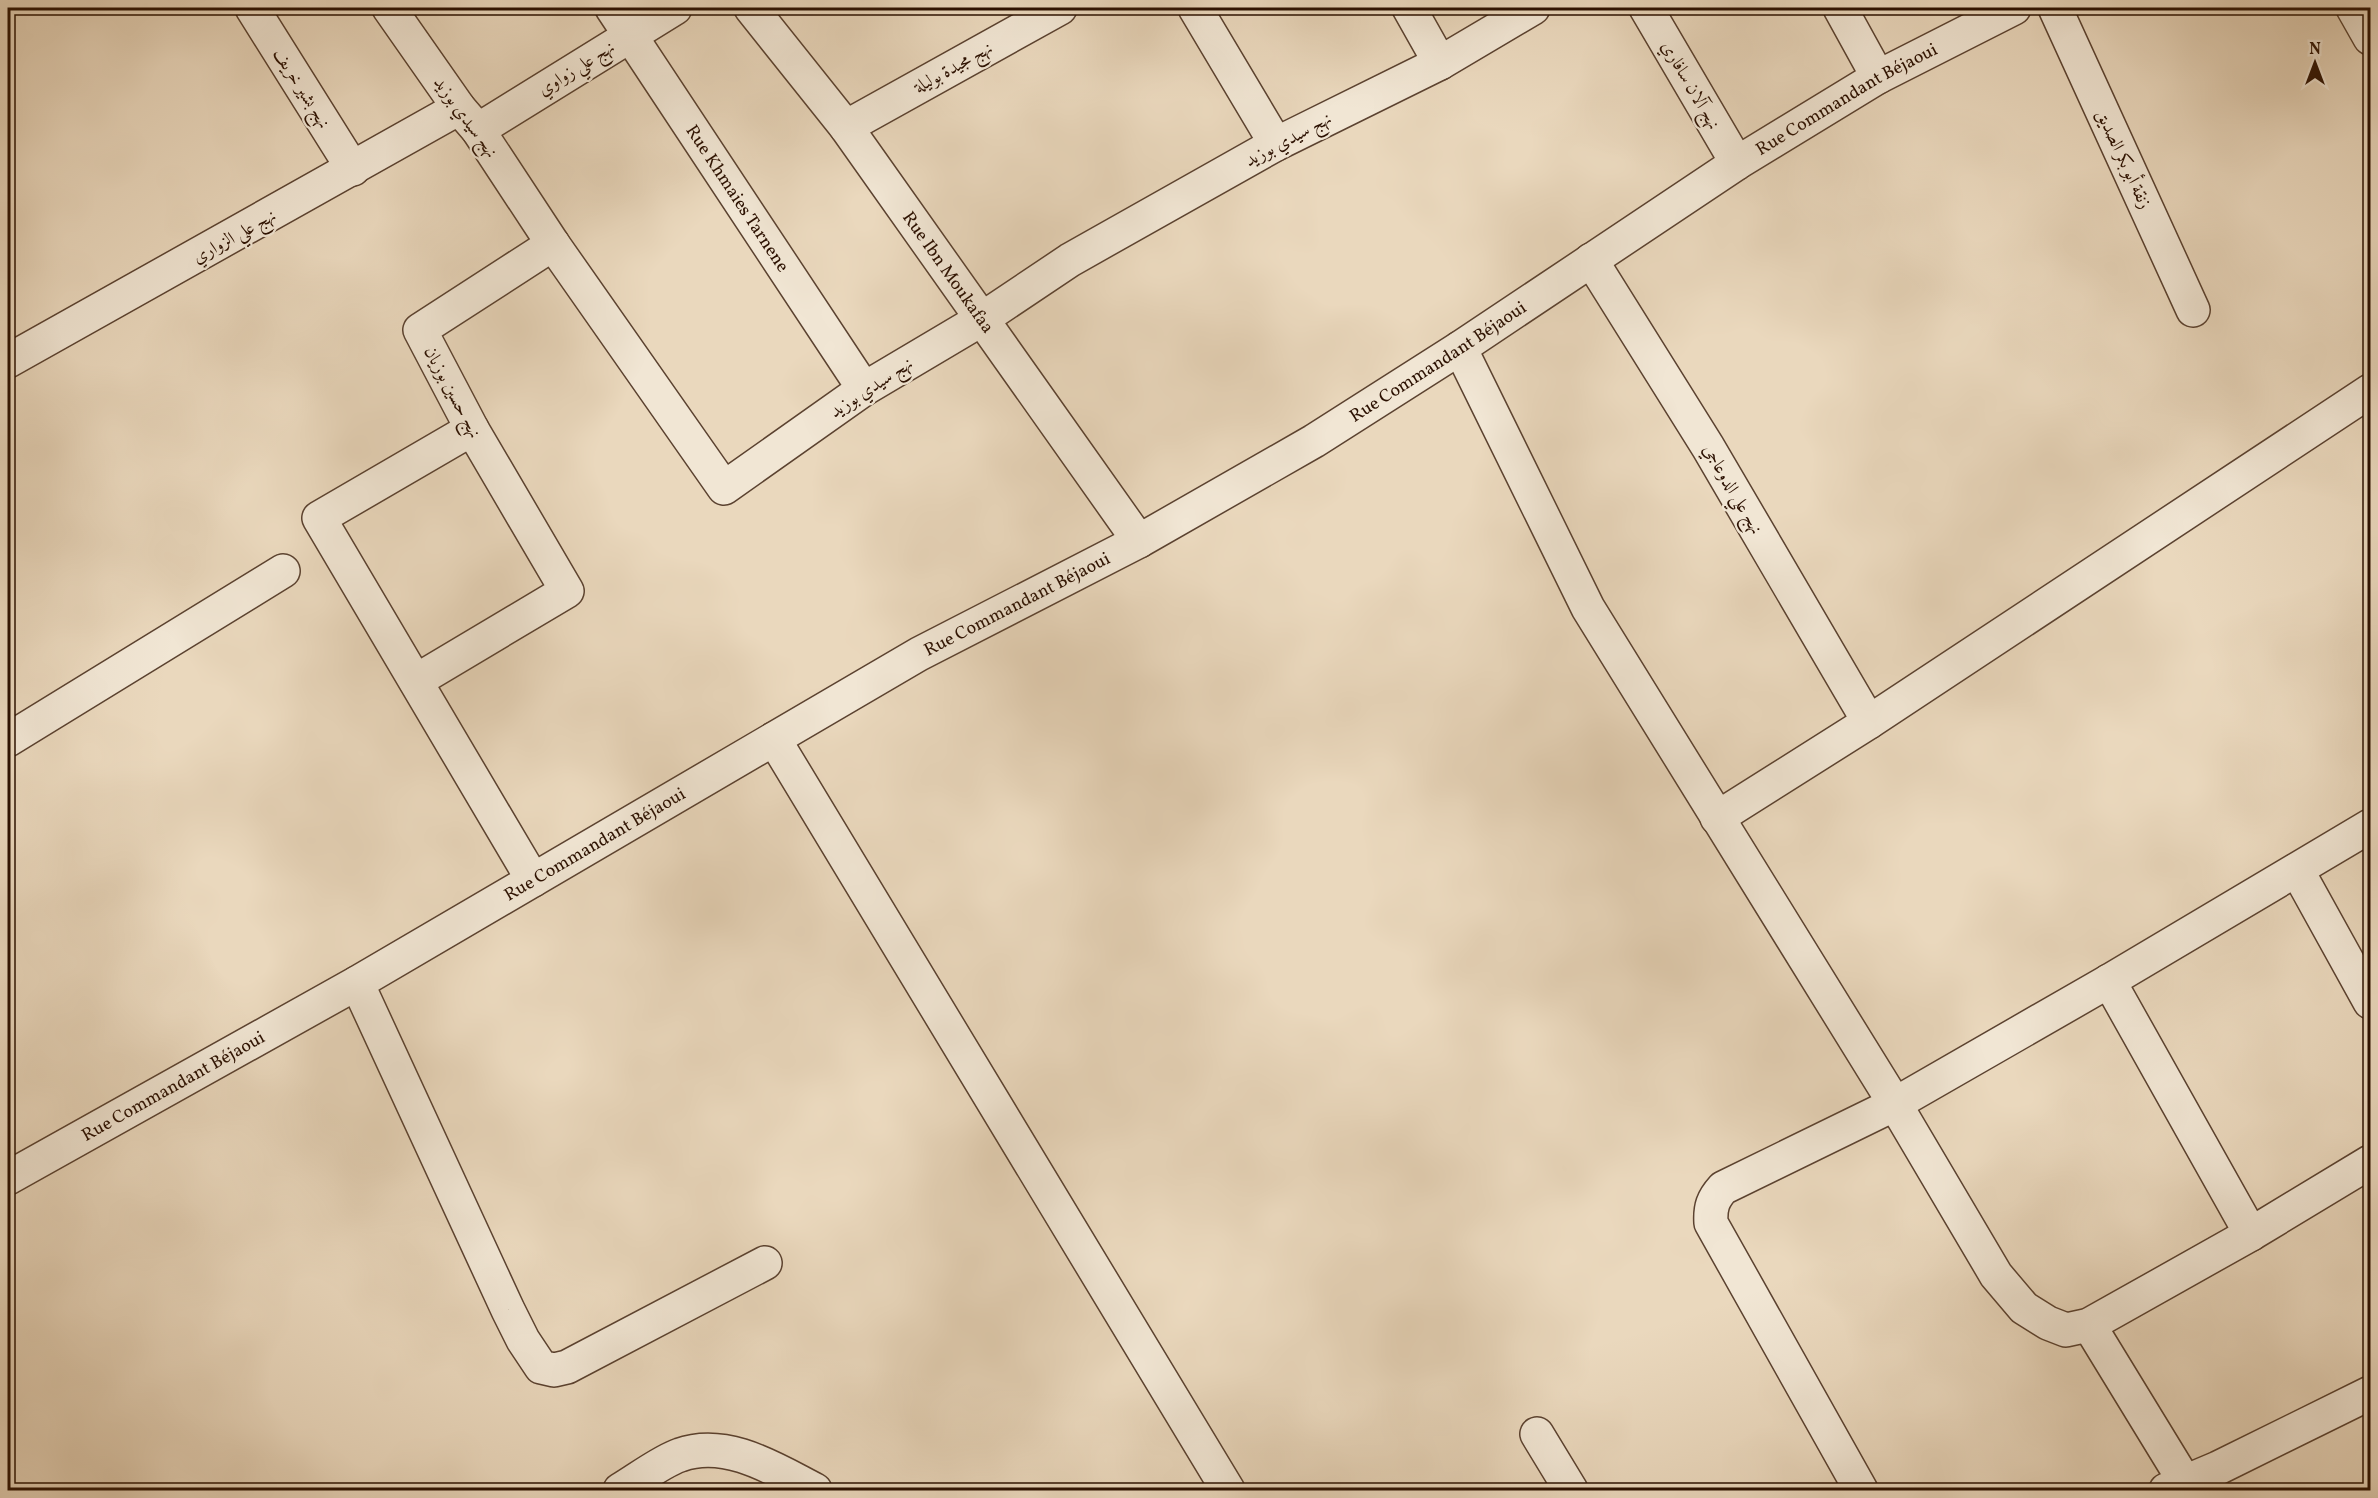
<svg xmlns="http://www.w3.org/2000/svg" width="2378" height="1498" viewBox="0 0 2378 1498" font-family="Vollkorn,Amiri,serif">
<rect width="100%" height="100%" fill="#ead8bd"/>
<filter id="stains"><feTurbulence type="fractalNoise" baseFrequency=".00333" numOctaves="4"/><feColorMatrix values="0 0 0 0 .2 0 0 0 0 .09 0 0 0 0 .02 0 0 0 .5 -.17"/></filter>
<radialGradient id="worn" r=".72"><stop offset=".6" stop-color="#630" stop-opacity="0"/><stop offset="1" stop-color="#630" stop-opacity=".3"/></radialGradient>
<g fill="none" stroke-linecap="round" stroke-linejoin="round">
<g stroke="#5b4230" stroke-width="36">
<g id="minor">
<polyline points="252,8 353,169"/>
<polyline points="389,8 459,108 478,130 553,244 724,488 864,389 982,319 1070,260 1276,144 1440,63 1533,8"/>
<path id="s1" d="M612,8L864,389"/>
<path id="s2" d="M751,8L846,127L1139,541"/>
<polyline points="1195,8 1276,144"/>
<polyline points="1409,8 1440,63"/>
<polyline points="1646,8 1737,163"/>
<polyline points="1840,8 1878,77"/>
<polyline points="2055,8 2193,310"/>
<polyline points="2353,8 2370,38"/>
<polyline points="846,127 1060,8"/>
<polyline points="478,130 675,8"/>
<polyline points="1591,260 1708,447 1869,722"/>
<polyline points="1460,348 1588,608 1895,1104 1996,1275 2024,1308 2048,1323 2066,1330 2089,1325 2251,1234 2370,1162"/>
<polyline points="8,361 459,108"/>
<polyline points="472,429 319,518 533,880"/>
<polyline points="416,681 567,591 472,429 420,330 553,244"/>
<polyline points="774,739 1228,1490"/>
<polyline points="8,740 283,571"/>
<polyline points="1717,818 1869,722 2370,391"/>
<polyline points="2297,870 2370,1002"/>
<polyline points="2109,981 2251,1234"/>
<polyline points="357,983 508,1310 523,1340 541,1367 554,1370 567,1367 765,1263"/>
<path id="s3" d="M8,1178L357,983L919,654L1139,541L1314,441L1460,348L1737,163L1878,77L2014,8"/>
<polyline points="2089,1325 2185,1482"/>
<polyline points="1537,1434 1571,1490"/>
<path d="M620,1490C637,1480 662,1461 680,1455C727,1438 776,1470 815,1490"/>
<path d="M1861,1490L1711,1223C1710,1207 1713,1199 1723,1188L1895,1104L2109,981L2370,826"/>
<polyline points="2166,1490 2218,1468 2370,1393"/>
</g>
</g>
<use href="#minor" stroke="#f1e6d4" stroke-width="33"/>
</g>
<g text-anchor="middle" stroke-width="4.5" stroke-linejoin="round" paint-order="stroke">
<g font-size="18" fill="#2b1001" stroke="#f1e6d4">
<text transform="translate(953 67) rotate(-29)" y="6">نهج مجيدة بوليلة</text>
<text transform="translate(576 68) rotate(-32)" y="6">نهج علي زواوي</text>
<text transform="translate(1691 85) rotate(60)" y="6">نهج آلان سافاري</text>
<text transform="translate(302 88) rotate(58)" y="6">نهج بشير خريف</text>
<text dy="6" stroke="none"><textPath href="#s3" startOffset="2133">Rue Commandant Béjaoui</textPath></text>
<text transform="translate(466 117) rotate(54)" y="6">نهج سيدي بوزيد</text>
<text transform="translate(1288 139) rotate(-28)" y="6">نهج سيدي بوزيد</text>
<text transform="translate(2124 159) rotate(65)" y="6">زنقة أبو بكر الصديق</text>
<text dy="6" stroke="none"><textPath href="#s1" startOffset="228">Rue Khmaies Tarnene</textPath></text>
<text transform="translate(234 236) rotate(-29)" y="6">نهج علي الزواري</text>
<text dy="6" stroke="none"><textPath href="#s2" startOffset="330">Rue Ibn Moukafaa</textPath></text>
<text dy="6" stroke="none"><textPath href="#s3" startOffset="1647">Rue Commandant Béjaoui</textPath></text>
<text transform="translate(871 387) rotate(-33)" y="6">نهج سيدي بوزيد</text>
<text transform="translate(453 392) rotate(62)" y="6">نهج حسين بوزيان</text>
<text transform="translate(1733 489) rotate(60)" y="6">نهج علي الدوعاجي</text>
<text dy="6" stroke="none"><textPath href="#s3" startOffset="1161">Rue Commandant Béjaoui</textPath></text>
<text dy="6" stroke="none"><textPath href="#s3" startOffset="675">Rue Commandant Béjaoui</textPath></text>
<text dy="6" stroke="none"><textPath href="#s3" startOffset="189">Rue Commandant Béjaoui</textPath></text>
</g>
</g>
<rect width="2378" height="1498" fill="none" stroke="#ead8bd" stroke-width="30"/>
<rect x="9" y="9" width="2360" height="1480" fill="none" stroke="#2b1001" stroke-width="3"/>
<rect x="15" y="15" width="2348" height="1468" fill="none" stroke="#2b1001" stroke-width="1.5"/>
<g transform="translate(2315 63)" stroke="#f1e6d4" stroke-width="4.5" paint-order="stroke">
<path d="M0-4.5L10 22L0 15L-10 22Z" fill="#2b1001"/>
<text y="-9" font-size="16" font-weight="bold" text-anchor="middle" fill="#2b1001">N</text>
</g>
<rect width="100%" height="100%" filter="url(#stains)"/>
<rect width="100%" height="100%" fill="url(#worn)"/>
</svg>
